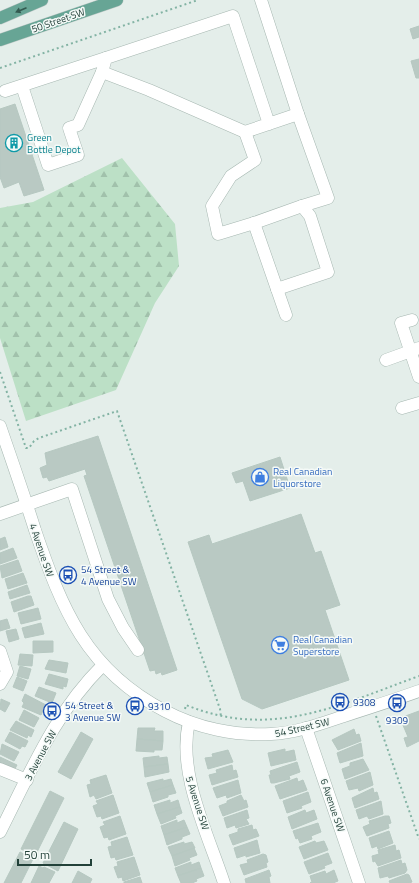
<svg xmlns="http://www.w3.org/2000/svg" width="419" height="883" viewBox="0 0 419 883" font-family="'Titillium Web',sans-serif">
<defs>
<pattern id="forest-firs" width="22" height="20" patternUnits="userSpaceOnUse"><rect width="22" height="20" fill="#bce0c6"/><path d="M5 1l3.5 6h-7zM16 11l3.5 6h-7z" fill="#a1c1ab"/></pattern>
</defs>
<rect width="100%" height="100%" fill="#e4eeea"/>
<polygon fill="url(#forest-firs)" points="122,158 175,224 179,266 155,303 116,390 26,421 0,338 0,208 33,202"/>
<g fill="#b9c9c3" stroke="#b6c8c1">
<polygon points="419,26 419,37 413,39 410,29"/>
<polygon points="419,59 419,78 416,78 411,61"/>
<polygon points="15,104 44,190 24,196 19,182 4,188 0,177 0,109"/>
<polygon points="98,436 177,670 162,675 161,672 156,674 155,670 150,671 84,476 87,475 85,469 49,481 47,477 43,478 40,468 47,465 45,453"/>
<polygon points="280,457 290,488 250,501 243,481 236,483 232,473"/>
<polygon points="301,514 315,553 321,551 340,605 325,610 349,680 262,709 242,699 188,542 209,535 212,544"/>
<polygon points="5,537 8,547 0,550 0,539"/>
<polygon points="13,548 17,558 0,564 0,553"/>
<polygon points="18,560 22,571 2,578 0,566"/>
<polygon points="23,573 27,583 8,589 5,579"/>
<polygon points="27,585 30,593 10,599 8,592"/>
<polygon points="28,596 31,596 34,605 14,612 11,602"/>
<polygon points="38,608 41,619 21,624 18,613"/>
<polygon points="7,619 10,628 0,631 0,621"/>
<polygon points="41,623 44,634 25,638 22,628"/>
<polygon points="16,629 19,639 9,642 6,631"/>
<polygon points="33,641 53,641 53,652 33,653"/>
<polygon points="20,654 33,655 32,666 18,665"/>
<polygon points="49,660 68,663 66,673 45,669"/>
<polygon points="20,666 31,669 28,679 17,676"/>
<polygon points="49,674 68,679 66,687 63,686 63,689 45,684"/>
<polygon points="17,677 27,681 23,691 13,687"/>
<polygon points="39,687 56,693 52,703 35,696"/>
<polygon points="25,694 46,705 41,715 22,707 24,703 22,701"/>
<polygon points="1,699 10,703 5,712 0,709"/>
<polygon points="24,710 39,718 34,727 19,720"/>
<polygon points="419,711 419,741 407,747 404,738 408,737 400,718"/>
<polygon points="16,721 34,730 31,737 28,735 27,738 10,730"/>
<polygon points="138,728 155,728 154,731 163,731 163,741 137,739"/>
<polygon points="354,729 356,735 359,734 361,741 338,750 332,740"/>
<polygon points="10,732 28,741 25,747 22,746 20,749 5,741"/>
<polygon points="81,732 93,739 71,779 58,772"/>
<polygon points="137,739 163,741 162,750 154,750 154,752 136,751"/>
<polygon points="361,743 363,756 340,763 337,753"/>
<polygon points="2,744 19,752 14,761 0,754"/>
<polygon points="285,749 285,752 294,750 296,760 271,766 268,753"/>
<polygon points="228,750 233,762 208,769 205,758 213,757 212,754"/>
<polygon points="159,756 159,758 167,757 168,764 144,767 143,758"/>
<polygon points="0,757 17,765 12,774 0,768"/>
<polygon points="363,759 369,770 345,779 342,769 350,766 350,763"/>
<polygon points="297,762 300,772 289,776 290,779 274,783 271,783 269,775 271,775 270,771"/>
<polygon points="168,764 169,772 145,777 144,767"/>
<polygon points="232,765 233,771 236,770 238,777 212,785 209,775 217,773 216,770"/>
<polygon points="370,772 373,785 359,791 358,788 349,790 346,781"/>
<polygon points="106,775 112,793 96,799 94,795 90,797 87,785 91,784 90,780"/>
<polygon points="297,778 298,782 303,780 307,790 280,799 275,786"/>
<polygon points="163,779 163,781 171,779 173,785 150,792 147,783"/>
<polygon points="238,780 241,793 227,798 226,795 217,798 213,788"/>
<polygon points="173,785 176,793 168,795 168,797 153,802 150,792"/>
<polygon points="373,788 374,793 377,792 379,799 355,808 352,798"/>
<polygon points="50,791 64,798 35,856 21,849"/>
<polygon points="308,792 311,802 301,806 302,808 287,813 283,801"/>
<polygon points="113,795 119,813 102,819 101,816 97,817 93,806 98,804 96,801"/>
<polygon points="241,795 244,801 246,800 248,807 223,816 219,806 227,803 227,801"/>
<polygon points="170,800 170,803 178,800 180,807 157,814 154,805"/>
<polygon points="381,801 383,814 369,819 367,816 359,819 356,810"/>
<polygon points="180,807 182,813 175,816 176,818 161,824 157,814"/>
<polygon points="247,810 249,818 246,819 249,824 236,828 235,825 227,828 224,818"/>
<polygon points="305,810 306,813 314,810 317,819 292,829 288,817"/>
<polygon points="120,816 126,834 109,840 108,837 104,838 100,827 105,825 103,822"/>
<polygon points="385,816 389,816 391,823 388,824 389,828 367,836 363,827 370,824 369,821"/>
<polygon points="177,820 177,823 184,820 187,827 164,835 161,826"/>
<polygon points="64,822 78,829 58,871 43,863"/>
<polygon points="318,823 321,832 311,836 312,839 300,843 298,838 296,839 293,831"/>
<polygon points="252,825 253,830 256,829 259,836 233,845 229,835 238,832 238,829"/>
<polygon points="187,827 190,834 182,837 182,839 167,845 164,835"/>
<polygon points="389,831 393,843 378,849 377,846 372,848 369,838"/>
<polygon points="127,837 133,855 116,860 115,857 111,858 108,847 112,846 111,842"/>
<polygon points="257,840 260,853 246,857 246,855 237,858 234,848"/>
<polygon points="315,841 316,843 324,841 328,850 304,859 299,847"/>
<polygon points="184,842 184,844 192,842 195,848 172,856 168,847"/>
<polygon points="395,845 396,851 399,850 401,858 378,866 375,861 373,862 372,856 379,854 378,850"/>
<polygon points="194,848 197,855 189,858 190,860 175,866 172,856"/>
<polygon points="20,852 33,859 21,883 4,883"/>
<polygon points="328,853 332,863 324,866 325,868 309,874 304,862"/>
<polygon points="263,854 266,855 268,862 266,863 267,867 244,875 240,865 248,863 247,860"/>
<polygon points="134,857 140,875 123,881 122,877 118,878 114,867 118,866 117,862"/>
<polygon points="401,860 402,864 405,863 407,870 405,873 389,878 388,876 380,878 378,868"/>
<polygon points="191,862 191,865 199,862 201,868 178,876 175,868"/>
<polygon points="39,866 43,868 44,867 55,872 49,883 31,883"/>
<polygon points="201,868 204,876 196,879 197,881 192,883 181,883 178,876"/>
<polygon points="269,870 271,876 269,877 270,883 246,883 245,879"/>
<polygon points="334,870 338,881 333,883 310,883 312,882 310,876 325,871 326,874"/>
<polygon points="78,871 92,879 90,883 72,883"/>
<polygon points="407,874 409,875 412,882 409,883 390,883 389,881"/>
<polygon points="140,877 142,883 124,883 124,882"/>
</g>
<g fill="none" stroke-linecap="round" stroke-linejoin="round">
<g stroke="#a6b7b1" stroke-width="13">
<g id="minor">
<polyline points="261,0 298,114"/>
<polyline points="22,86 48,165 78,155 69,128 78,125 102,72"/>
<polyline points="5,91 106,58"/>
<polyline points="269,124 233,16 106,58 102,72 149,90 245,132 298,114 328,198 302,206"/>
<polyline points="245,132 255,160 231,176 212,206 218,234 254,223 286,315"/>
<polyline points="254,223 302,206 310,216 328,272 277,289"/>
<polyline points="412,320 401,323 419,377"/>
<polyline points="386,360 419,348"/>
<polyline points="402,408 419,403"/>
<path d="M0,426C12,461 24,495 35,530C62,609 86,670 165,711C197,728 235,736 271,734C296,733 320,724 344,716C369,708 394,700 419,691"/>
<polyline points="0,514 72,489 108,599 123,628 138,650"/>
<polyline points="0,651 7,672 0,684"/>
<path d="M189,722C177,773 208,834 224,883"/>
<polyline points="306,728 359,883"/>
<polyline points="0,769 27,780"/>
<path d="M0,832C30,773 55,712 103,665"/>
</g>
</g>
<g stroke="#c1cac8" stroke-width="13">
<g id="major">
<polyline points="0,18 42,0"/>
<polyline points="0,40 117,0"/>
</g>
</g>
<g stroke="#83b3a4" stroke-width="2" stroke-dasharray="2 3" stroke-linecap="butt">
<polyline points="0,68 198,0"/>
<polyline points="0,372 26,448 29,448 34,441 39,438 117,411 220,709 221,717"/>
<path d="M185,709L186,705C272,740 339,705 419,676"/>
<polyline points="376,716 419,839"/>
</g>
<use href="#minor" stroke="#fff" stroke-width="12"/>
<use href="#major" stroke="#67a595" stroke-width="12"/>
</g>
<defs><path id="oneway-solid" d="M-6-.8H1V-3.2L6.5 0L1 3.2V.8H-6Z"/></defs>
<use fill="#335a50" href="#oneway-solid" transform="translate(21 10) rotate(157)"/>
<defs>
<g id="building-ring" transform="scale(0.9)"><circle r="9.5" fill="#f5faf8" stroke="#0f9aa8" stroke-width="1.5"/><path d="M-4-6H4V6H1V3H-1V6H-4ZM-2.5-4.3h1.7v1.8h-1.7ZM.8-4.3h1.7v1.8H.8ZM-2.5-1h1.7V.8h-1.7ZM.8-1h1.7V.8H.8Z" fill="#0f9aa8"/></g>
<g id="shop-ring" transform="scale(0.9)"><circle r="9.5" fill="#f5faf8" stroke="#3f7fe0" stroke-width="1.5"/><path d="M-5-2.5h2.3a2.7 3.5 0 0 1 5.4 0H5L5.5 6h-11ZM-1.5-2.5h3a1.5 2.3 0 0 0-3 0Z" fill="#3f7fe0"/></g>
<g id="bus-ring" transform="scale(0.9)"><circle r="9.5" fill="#f5faf8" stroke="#1a4fb4" stroke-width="1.5"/><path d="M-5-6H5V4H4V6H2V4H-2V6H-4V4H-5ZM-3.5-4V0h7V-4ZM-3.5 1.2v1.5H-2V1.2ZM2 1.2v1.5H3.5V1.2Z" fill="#1a4fb4"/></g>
<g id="supermarket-ring" transform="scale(0.9)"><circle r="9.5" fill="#f5faf8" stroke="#3f7fe0" stroke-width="1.5"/><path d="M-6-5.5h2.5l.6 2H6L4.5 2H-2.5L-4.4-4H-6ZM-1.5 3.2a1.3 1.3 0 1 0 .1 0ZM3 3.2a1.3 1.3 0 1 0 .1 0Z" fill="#3f7fe0"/></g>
</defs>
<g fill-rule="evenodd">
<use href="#building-ring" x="14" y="143"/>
<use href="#shop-ring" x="260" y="477"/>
<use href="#bus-ring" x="68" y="575"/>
<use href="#supermarket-ring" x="280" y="645"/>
<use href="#bus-ring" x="340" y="702"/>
<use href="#bus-ring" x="397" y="703"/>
<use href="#bus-ring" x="135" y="706"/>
<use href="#bus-ring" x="52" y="711"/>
</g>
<g text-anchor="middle" stroke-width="3" stroke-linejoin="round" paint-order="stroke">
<g font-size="10" fill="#224139" stroke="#f5faf8">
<text transform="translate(58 20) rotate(-19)" y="4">50 Street SW</text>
<text transform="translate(42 550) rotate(71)" y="4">4 Avenue SW</text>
<text transform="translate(302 727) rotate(-13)" y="4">54 Street SW</text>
<text transform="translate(40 755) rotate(-62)" y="4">3 Avenue SW</text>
<text transform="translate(198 803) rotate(72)" y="4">5 Avenue SW</text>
<text transform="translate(333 805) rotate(71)" y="4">6 Avenue SW</text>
</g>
<g font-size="10" fill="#0d838f" stroke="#f5faf8" text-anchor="start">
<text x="27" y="141">Green<tspan x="27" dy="12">Bottle Depot</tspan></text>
</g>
<g font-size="10" fill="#366cbe" stroke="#f5faf8" text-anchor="start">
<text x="273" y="475">Real Canadian<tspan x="273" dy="12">Liquorstore</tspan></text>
<text x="293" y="643">Real Canadian<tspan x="293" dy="12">Superstore</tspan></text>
</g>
<g font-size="10" fill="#164399" stroke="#f5faf8" text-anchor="start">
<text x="81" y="573">54 Street &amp;<tspan x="81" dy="12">4 Avenue SW</tspan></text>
<text x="353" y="706">9308</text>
<text x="65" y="709">54 Street &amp;<tspan x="65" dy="12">3 Avenue SW</tspan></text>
<text x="148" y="710">9310</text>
<text x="397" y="724" text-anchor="middle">9309</text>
</g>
</g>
<path d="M18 859v6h73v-6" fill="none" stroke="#224139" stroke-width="2"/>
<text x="24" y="859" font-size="12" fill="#224139" stroke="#f5faf8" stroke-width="3" paint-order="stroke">50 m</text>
</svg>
